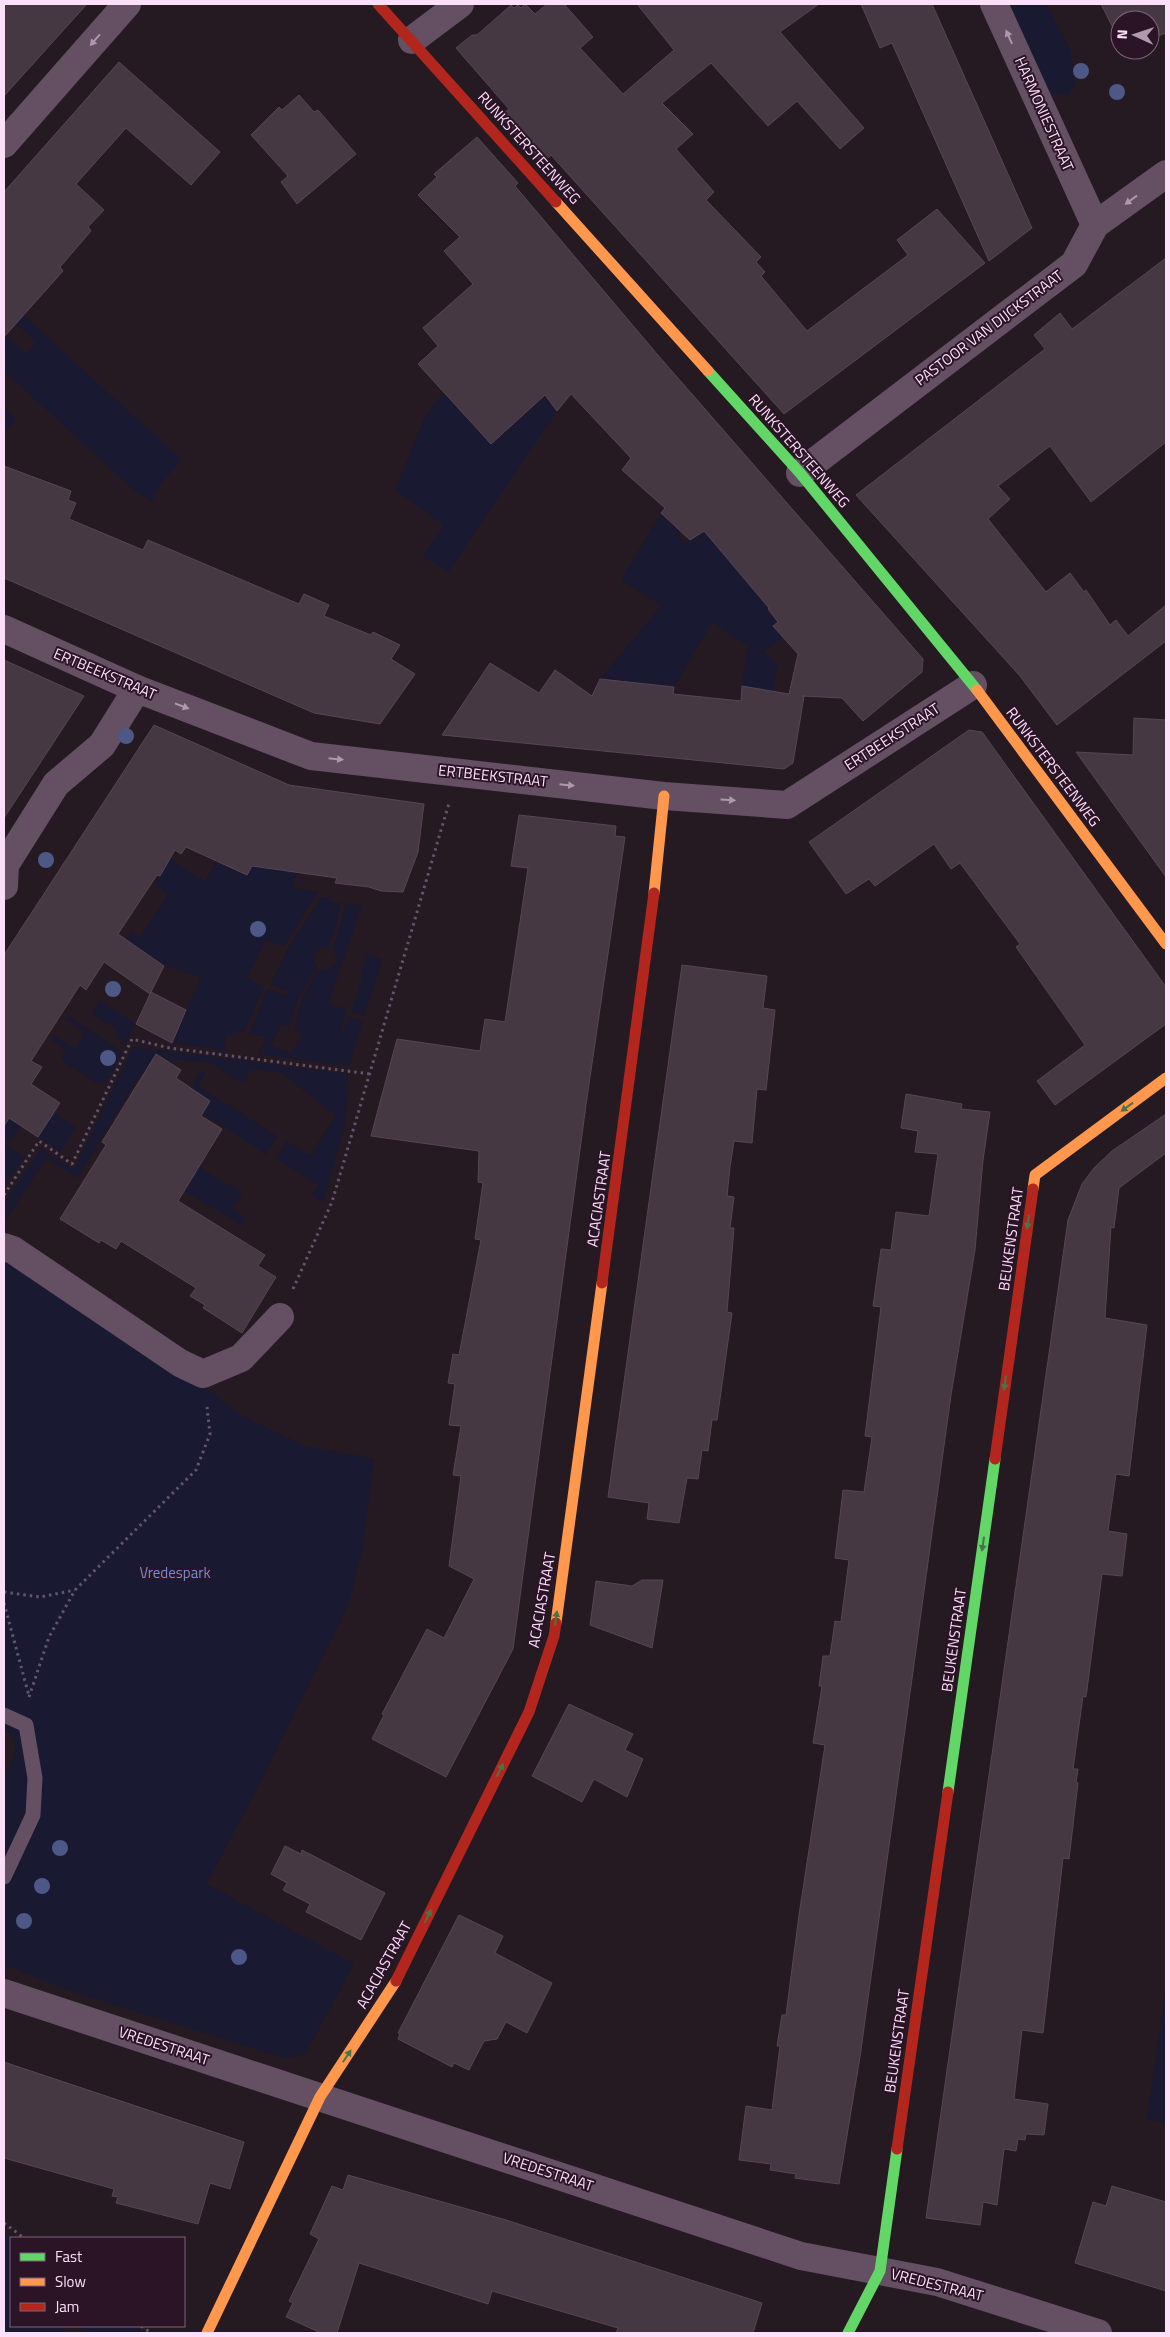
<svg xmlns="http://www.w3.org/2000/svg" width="1170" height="2337" viewBox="0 0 1170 2337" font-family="'Titillium Web',sans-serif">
<rect width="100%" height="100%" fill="#251922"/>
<g fill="#191931">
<polygon points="1003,4 1046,4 1070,50 1075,83 1068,95 1044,95"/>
<polygon points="19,311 182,460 164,480 151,501 136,492 4,371 4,334 26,353 36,342 11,319"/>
<polygon points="445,393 491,443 545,395 557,411 448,572 423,556 444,525 395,490 426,414"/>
<polygon points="4,408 16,419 4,433"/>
<polygon points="661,513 681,532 678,537 685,543 704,531 730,562 789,591 768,609 778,622 773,626 783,637 763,652 778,665 772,691 742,686 748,645 732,637 712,622 674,687 600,679 662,605 621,580"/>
<polygon points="258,852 299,872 291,888 318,892 284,946 266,940 247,978 264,988 244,1032 233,1031 233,1036 226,1036 225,1050 173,1043 201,976 164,966 126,940 131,932 140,937 168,894 154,884 170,859 205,882 216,861 247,875"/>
<path d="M322,897H329L328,901L340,903L337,924L328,947C316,947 310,956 317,967L298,998L289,1026L280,1025L271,1046L292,1054L302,1034L295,1028L302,999L319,969H329L337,962L335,951L332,949L341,924L345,904L362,906L328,1003L346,1010L341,1030H344L349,1017L363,1022L349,1066L258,1054L265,1041L264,1036L249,1034L268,989L286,996L289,991L271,984L288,948Z"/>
<polygon points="364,953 382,960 364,1016 351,1011 363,975 360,969 366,964"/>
<polygon points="100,1000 136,1024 126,1043 115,1037 118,1029 92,1014"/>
<polygon points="67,1015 122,1052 105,1085 101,1082 96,1083 74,1068 68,1067 61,1057 66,1050 51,1040 53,1035 76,1049 85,1033 64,1018"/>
<polygon points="133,1047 348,1074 345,1124 323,1202 312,1195 318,1184 276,1159 286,1141 310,1156 336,1116 282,1073 252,1069 243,1082 240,1082 211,1063 171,1059 153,1063 139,1076 77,1178 46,1158 4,1222 4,1203 41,1149 71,1168 75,1168"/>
<polygon points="201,1070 205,1073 198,1086 277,1136 266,1154 203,1113 210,1100 191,1088"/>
<polygon points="39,1103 76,1127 61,1152 21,1125 9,1143 4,1138 4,1114 20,1125"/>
<polygon points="4,1144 25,1157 4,1185"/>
<polygon points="199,1167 242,1193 232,1208 246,1218 242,1225 174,1185 177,1180 187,1186"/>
<path d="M4,1254L175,1363L240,1415L305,1446L374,1459L362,1551L348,1605L257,1789L206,1884L354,1964L305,2054L284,2058L68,1990L4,1964V1777C13,1758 24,1744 4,1728Z"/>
<polygon points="1166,1987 1166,2123 1147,2119"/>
<polygon points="4,2233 11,2238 11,2326 67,2326 63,2333 4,2333"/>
<polygon points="74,2326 133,2326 144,2333 90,2333"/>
</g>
<g fill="#463843" stroke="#574553">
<polygon points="4,4 87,4 4,96"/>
<polygon points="525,4 535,14 547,4 564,4 593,37 580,48 623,94 674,50 637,4 819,4 780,32 864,128 840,149 797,101 768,126 711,63 662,103 693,134 676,149 714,192 706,200 761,257 756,262 765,272 761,276 807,331 908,255 897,240 937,209 985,263 784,414 551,155 542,163 500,116 509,109 456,48 472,35 477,35 511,5 514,8 518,5 521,8"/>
<polygon points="861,4 932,4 1032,228 989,261 892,43 880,48"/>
<polygon points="1101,4 1166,4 1166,33 1150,39 1150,20 1120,20 1120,42"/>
<polygon points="119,62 220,152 191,185 126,128 76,184 104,210 88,227 91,231 60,267 63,271 4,337 4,192"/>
<polygon points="299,95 314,112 318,110 356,154 297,204 281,182 288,176 251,135 279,107 282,110"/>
<polygon points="477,137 518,183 515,186 657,354 923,659 922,672 863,721 842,698 802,696 804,696 793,763 784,769 442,735 490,663 539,693 555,670 592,696 600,679 674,687 673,694 741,701 742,686 789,694 798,654 773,626 778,622 768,609 769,608 704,531 690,540 661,513 665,508 622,470 631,458 571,394 557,411 545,395 491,444 418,364 438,346 423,328 473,284 444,251 460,237 418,195 437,177 434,174"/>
<polygon points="1166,258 1166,442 1091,502 1050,446 998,486 1010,499 988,519 1046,592 1070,573 1084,592 1086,590 1110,625 1116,620 1128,636 1166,605 1166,641 1057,725 1020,676 856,495 1045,349 1034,335 1060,313 1072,329"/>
<polygon points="4,466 71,491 68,500 76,503 69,519 143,550 148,540 299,604 304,594 329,605 324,616 371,635 373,632 400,645 391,659 415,674 380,724 314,713 4,578"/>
<polygon points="4,660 84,696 4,818"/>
<polygon points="1134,718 1166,720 1166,877 1076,752 1133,755"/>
<polygon points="154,725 289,785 424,804 418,852 403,892 381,891 369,887 335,883 337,878 252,866 247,875 186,847 181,854 175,850 160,876 157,875 118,934 164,966 150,994 104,962 86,990 80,985 31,1061 42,1067 31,1084 60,1103 38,1137 9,1118 4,1126 4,955"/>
<polygon points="969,730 982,732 1166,987 1166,1024 1055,1105 1037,1081 1085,1045 1016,947 1020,944 960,863 951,869 934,844 875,886 869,879 846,894 809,842"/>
<polygon points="519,815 616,826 615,836 625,837 586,1105 513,1649 446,1777 372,1739 384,1715 382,1714 427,1629 444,1638 474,1579 449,1566 461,1476 453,1475 461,1426 449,1425 455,1384 448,1383 453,1354 459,1355 481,1240 475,1239 483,1183 478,1182 479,1151 371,1136 397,1039 480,1051 485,1019 505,1022 528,868 511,866"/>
<polygon points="682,965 767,976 763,1008 775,1010 766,1090 757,1089 752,1143 734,1141 730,1167 727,1196 734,1197 730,1228 734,1228 727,1312 732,1313 717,1420 712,1420 708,1451 702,1450 698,1479 687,1478 679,1523 647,1519 649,1503 608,1497"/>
<polygon points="151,992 186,1010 172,1043 136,1024"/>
<polygon points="156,1054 181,1070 176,1078 210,1101 201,1116 222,1129 178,1201 265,1255 258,1266 276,1277 242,1333 203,1308 205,1305 190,1296 196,1288 121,1241 116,1249 101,1240 99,1243 60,1219 106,1145 102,1142"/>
<polygon points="906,1094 962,1104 961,1109 990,1112 983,1160 975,1250 951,1395 860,2057 839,2184 795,2178 796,2174 770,2170 771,2164 739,2160 746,2106 772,2110 780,2046 777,2046 782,2015 786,2015 799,1915 825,1745 813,1743 822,1686 819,1686 823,1656 830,1656 835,1621 841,1622 849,1560 835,1558 843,1490 864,1492 872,1437 865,1436 881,1307 873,1306 881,1249 891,1250 896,1212 929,1216 938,1154 915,1152 918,1131 901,1128"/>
<polygon points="1166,1114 1166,1153 1119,1188 1114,1228 1111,1227 1105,1318 1147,1325 1129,1476 1116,1474 1108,1531 1127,1534 1122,1576 1102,1574 1086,1697 1083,1696 1073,1769 1078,1769 1076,1782 1078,1783 1069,1859 1063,1858 1043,2033 1022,2030 1014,2099 1048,2104 1044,2135 1026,2134 1025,2140 1018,2139 1016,2151 1004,2149 997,2205 983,2202 980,2225 926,2218 1068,1220 1082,1184 1094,1168 1112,1151"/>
<polygon points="642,1580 663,1580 652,1648 590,1625 596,1581 632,1586"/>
<polygon points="569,1704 633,1734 625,1750 643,1759 627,1797 594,1779 582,1802 532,1776"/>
<polygon points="285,1846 301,1854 302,1850 385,1893 361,1940 306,1912 310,1904 283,1890 287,1883 271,1874"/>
<polygon points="459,1915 503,1936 495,1953 552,1983 527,2033 506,2022 497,2039 484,2041 469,2070 454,2063 452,2067 398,2039 400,2034 398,2033"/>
<polygon points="4,2062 244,2142 230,2189 210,2183 198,2224 116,2203 118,2197 112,2196 114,2189 4,2158"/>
<polygon points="348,2175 506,2220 762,2303 753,2333 616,2333 618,2328 492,2291 488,2304 359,2263 337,2333 321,2333 286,2317 293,2303 289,2301 319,2239 310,2234 332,2186 343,2190"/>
<polygon points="1112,2186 1166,2202 1166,2291 1075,2263 1093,2202 1106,2206"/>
</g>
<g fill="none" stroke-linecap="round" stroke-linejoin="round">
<g stroke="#61546e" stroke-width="3" stroke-dasharray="2.5 4" stroke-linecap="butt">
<polyline points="4,1195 39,1141 72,1164 132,1039 170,1048 370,1074"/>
<polyline points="293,1289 332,1202 449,803"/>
<polyline points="4,1592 40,1597 75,1590"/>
<polyline points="4,1603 29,1696"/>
<polyline points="29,1697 49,1637 75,1590 196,1470 210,1434 207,1407"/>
<polyline points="4,2223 24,2238"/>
<polyline points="141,2326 151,2333"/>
</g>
<polyline stroke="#644f63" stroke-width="15" points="4,1715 26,1725 35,1778 33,1815 4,1877"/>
<g stroke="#644f63" stroke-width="28">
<polyline points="994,4 1095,225"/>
<polyline points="412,40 460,4"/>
<polyline points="4,144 127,4"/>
<polyline points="800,473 1074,264 1095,225 1166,174"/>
<polyline points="4,629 137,689 311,756 664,796 787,805 973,685"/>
<polyline points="4,886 5,865 56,784 102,745 137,689"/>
<polyline points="4,1247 13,1250 180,1363 203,1374 241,1358 280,1317"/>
<polyline points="4,1993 801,2256 937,2282 1098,2333"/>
</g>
<g stroke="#63d668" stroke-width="11">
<polyline points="708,371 800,473 977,690"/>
<polyline points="948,1792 995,1459"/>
<polyline points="848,2333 880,2271 897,2149"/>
</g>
<g stroke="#ff974d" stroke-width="11">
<polyline points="556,202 708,371"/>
<polyline points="977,690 1166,944"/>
<polyline points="654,893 664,796"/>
<polyline points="1033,1189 1035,1175 1166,1078"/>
<polyline points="556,1623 602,1283"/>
<polyline points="207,2333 320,2097 396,1981"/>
</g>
<g stroke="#b3261e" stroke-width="11">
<polyline points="378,4 556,202"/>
<polyline points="602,1283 654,893"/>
<polyline points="995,1459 1033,1189"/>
<polyline points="396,1981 529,1712 554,1636 556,1623"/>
<polyline points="897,2149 948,1792"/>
</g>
</g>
<g fill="#4e5886">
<circle cx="1081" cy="71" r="8"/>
<circle cx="1117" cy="92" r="8"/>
<circle cx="126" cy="736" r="8"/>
<circle cx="46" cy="860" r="8"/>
<circle cx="258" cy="929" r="8"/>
<circle cx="113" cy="989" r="8"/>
<circle cx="108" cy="1058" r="8"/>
<circle cx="60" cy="1848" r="8"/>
<circle cx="42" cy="1886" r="8"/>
<circle cx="24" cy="1921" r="8"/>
<circle cx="239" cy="1957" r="8"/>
</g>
<defs><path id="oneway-solid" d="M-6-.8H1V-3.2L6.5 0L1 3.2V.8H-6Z" transform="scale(1.25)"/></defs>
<g fill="#b097ae">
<use href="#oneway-solid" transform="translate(1009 37) rotate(-114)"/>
<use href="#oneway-solid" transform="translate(95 40) rotate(131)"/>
<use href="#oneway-solid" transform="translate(1131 200) rotate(144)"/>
<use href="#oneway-solid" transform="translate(182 706) rotate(21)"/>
<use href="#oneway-solid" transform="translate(336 759) rotate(6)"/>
<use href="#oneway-solid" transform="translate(567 785) rotate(6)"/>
<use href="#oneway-solid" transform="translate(728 800) rotate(4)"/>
</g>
<g fill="#467547">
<use href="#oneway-solid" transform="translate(1127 1107) rotate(144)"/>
<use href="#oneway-solid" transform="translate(1028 1222) rotate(98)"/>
<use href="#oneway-solid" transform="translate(1005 1383) rotate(98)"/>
<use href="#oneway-solid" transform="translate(983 1544) rotate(98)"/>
<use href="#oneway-solid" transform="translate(556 1618) rotate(-82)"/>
<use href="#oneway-solid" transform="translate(500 1770) rotate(-64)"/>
<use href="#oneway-solid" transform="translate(428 1916) rotate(-64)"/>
<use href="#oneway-solid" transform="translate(347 2056) rotate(-57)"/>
</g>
<g text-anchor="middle" stroke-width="4" stroke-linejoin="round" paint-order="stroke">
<g font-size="15" fill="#fcdff9" stroke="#2a1426">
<text transform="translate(1044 114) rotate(66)" y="5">HARMONIESTRAAT</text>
<text transform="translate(529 148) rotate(48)" y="5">RUNKSTERSTEENWEG</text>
<text transform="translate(989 328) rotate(-37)" y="5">PASTOOR VAN DIJCKSTRAAT</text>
<text transform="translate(799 451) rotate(49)" y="5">RUNKSTERSTEENWEG</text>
<text transform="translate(105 674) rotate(23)" y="5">ERTBEEKSTRAAT</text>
<text transform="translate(892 737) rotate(-33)" y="5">ERTBEEKSTRAAT</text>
<text transform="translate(1053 767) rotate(53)" y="5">RUNKSTERSTEENWEG</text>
<text transform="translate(493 776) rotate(6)" y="5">ERTBEEKSTRAAT</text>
<text transform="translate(599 1199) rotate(-82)" y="5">ACACIASTRAAT</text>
<text transform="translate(1011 1239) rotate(-82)" y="5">BEUKENSTRAAT</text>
<text transform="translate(542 1600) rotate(-80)" y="5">ACACIASTRAAT</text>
<text transform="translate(954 1640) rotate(-82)" y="5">BEUKENSTRAAT</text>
<text transform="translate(384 1965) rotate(-61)" y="5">ACACIASTRAAT</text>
<text transform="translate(897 2041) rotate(-82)" y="5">BEUKENSTRAAT</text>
<text transform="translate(164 2046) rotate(18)" y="5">VREDESTRAAT</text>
<text transform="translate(548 2172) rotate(18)" y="5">VREDESTRAAT</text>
<text transform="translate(937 2285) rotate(14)" y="5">VREDESTRAAT</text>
</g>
<g font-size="15" fill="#708cd7" stroke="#2a1426">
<text x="175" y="1578">Vredespark</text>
</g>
</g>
<rect width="1170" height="2337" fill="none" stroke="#fcdff9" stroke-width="10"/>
<rect x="10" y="2237" width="175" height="90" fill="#2a1426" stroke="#7e657a"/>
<rect x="20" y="2253" width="25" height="8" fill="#63d668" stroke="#7e657a"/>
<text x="55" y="2262" font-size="15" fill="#fcdff9">Fast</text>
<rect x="20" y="2278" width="25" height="8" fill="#ff974d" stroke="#7e657a"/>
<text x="55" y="2287" font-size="15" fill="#fcdff9">Slow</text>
<rect x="20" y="2303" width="25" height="8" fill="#b3261e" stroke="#7e657a"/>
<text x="55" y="2312" font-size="15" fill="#fcdff9">Jam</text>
<g transform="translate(1135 35) rotate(273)"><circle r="24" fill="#2a1426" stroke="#7e657a"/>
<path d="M0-4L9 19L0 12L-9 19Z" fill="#b19aae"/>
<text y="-8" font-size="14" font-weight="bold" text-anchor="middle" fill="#fcdff9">N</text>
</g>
</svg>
